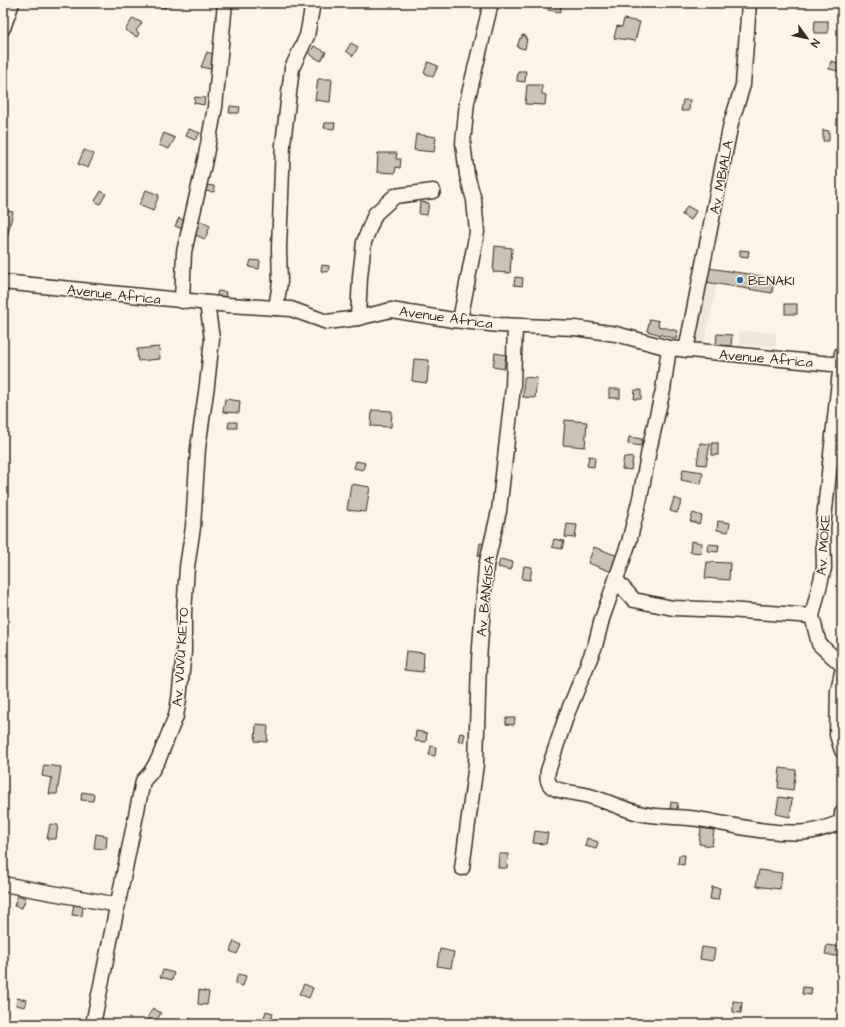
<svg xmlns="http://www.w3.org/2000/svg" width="845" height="1027" viewBox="0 0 845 1027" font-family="'Architects Daughter',sans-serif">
<rect width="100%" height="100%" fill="#fcf5e5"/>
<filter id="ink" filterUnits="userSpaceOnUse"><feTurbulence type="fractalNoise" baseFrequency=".025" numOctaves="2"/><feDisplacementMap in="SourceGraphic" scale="8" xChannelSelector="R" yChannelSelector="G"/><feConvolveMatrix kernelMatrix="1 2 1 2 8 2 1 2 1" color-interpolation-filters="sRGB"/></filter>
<g filter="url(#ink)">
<g fill="#eee6d6">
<polygon points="706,282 717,284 704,344 692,343"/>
<polygon points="739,331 776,333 776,346 739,345"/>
</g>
<g fill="#ccc2b3" stroke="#3b2a1e">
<polygon points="153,3 166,3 165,8 153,5"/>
<polygon points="550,3 562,4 560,12 548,10"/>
<polygon points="133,18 142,23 136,31 139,33 137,37 125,30"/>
<polygon points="624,19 640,22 635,41 614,38 617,26 622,27"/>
<polygon points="815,21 828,21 828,33 814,33"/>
<polygon points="522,35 526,36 525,39 527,39 525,49 517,47 520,38 522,38"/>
<polygon points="351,43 358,47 353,56 346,51"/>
<polygon points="314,46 326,52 321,61 309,54"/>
<polygon points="207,52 220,57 215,70 201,67"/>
<polygon points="831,61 841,64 839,71 829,69"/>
<polygon points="428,62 438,66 433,77 424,73"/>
<polygon points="518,71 526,71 525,82 517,81"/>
<polygon points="318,79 332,79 330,102 315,100"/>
<polygon points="527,85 542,85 542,94 546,95 545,105 525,104"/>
<polygon points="195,97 205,98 204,105 194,103"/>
<polygon points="683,100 690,100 689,111 681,111"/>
<polygon points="230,106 240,107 239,113 229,113"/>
<polygon points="325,123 335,123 334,129 324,128"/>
<polygon points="189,129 200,133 195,140 186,136"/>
<polygon points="823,130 829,131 829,141 823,141"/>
<polygon points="164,133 175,138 169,149 159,145"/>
<polygon points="416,134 436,137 434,152 414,150"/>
<polygon points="84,150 94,154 88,168 78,164"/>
<polygon points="378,153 397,153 396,159 401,159 400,168 396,167 395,173 377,172"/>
<polygon points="205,185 214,186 214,192 204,191"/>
<polygon points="146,190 159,195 153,211 139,205"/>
<polygon points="101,191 106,194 100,204 95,201"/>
<polygon points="420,202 429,203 427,215 419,214"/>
<polygon points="687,206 696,211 691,220 682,215"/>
<polygon points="3,210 13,212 7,238 3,237"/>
<polygon points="179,218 189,223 185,230 175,226"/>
<polygon points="200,221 210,226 205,239 195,235"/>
<polygon points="495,246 512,248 510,273 493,272"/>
<polygon points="740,250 749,251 748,257 740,256"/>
<polygon points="251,260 260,261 259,269 249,267"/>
<polygon points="322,265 329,266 328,272 321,271"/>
<polygon points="709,268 774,278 772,293 706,282"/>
<polygon points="515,277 523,278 522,286 514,285"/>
<polygon points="218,291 226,292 225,298 216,297"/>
<rect x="785" y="304" width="12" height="10"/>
<polygon points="650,319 659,321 658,326 678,331 676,339 647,331"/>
<polygon points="717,334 732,335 731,346 716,345"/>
<polygon points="159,347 160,359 138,361 137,349"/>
<polygon points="495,353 506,355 504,369 493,367"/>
<polygon points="414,359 429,360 427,383 412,381"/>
<polygon points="524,377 537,378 535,398 523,397"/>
<rect x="609" y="389" width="11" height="9"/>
<polygon points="635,390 641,390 641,399 634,399"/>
<polygon points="225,399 240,401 239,413 223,412"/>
<polygon points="372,410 392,411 391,427 371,426"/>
<polygon points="565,420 587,422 585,447 563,445"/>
<polygon points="229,422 237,422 237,428 228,428"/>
<polygon points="629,437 642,439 641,446 628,444"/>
<polygon points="700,443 710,444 706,465 697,464"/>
<rect x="712" y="443" width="6" height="12"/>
<polygon points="589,456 595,457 594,467 587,466"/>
<polygon points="624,457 633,458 631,470 622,469"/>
<polygon points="356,461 365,463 363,470 354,468"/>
<polygon points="683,469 703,472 701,484 681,480"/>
<polygon points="351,484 370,487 366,512 347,510"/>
<polygon points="674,498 682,501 677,513 670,511"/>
<polygon points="693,513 702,516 699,524 690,521"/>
<polygon points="718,521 730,523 728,532 717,530"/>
<polygon points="567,524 577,525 575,538 565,537"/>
<polygon points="554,539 564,541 562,549 552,547"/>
<polygon points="691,541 702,543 701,553 690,552"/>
<polygon points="480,543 489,544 487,557 478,556"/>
<polygon points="708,544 719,545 718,552 707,551"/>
<polygon points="594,547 618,556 612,572 588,563"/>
<polygon points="500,559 513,562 511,570 498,567"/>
<polygon points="707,562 730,563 729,580 705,578"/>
<polygon points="524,566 532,567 530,580 522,579"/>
<polygon points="406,651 424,653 423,672 404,670"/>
<polygon points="506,718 515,718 514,725 506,724"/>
<polygon points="256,724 268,725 267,742 255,741"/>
<polygon points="416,731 427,733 426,742 415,741"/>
<polygon points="460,733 465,734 463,742 458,740"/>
<polygon points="431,746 436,747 435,756 429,755"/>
<polygon points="44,765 61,767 57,794 49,794 52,778 42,776"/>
<polygon points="780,768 796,770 793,790 778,788"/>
<polygon points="82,792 94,794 93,801 81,800"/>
<polygon points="779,797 792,799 790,817 776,814"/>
<polygon points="671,802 678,803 677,810 670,809"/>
<polygon points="50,824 58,825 56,839 47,839"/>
<polygon points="701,828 714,830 712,846 699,844"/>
<polygon points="535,831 548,833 546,844 533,843"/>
<polygon points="96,834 107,836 106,849 94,848"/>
<polygon points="587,838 598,842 596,849 585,846"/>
<polygon points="499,854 508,854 507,868 498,868"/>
<polygon points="679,855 685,855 684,865 678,864"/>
<polygon points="759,870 782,873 780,889 756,886"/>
<polygon points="712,887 720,888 718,900 710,899"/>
<polygon points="18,895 26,898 22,908 14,906"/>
<polygon points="74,904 83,904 82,916 72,915"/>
<polygon points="234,941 241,945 237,954 230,951"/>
<polygon points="827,945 841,947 840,957 825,954"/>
<polygon points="702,947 715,949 713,961 700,959"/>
<polygon points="440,949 454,952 451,968 437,966"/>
<polygon points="163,970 174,973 172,980 160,977"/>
<polygon points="238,974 246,976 243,986 235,984"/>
<polygon points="304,984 313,988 309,998 299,994"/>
<polygon points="803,987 812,988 811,995 802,994"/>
<polygon points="199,990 209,992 207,1005 198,1004"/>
<polygon points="17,998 27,1000 25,1007 16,1005"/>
<polygon points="733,1001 742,1002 741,1013 733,1012"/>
<polygon points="153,1008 161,1013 155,1023 147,1018"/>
<polygon points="266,1011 273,1013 270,1024 263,1021"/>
<polygon points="189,1018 199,1023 199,1024 186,1024"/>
</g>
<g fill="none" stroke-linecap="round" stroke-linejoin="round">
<g stroke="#3b2a1e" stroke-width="17">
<g id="minor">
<polyline points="3,28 12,3"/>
<polyline points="3,282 229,305 291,309 327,322 358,318 391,310 453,320 499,325 575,328 616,334 669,348 842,365"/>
<polyline points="182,301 184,252 205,160 215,107 225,3"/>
<polyline points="276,308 280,282 279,248 283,144 292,68 307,36 313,3"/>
<polyline points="358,318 360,277 364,242 375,214 395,196 433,191"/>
<polyline points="460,320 477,232 474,200 467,175 463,143 467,102 491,3"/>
<path d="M669,348L663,390L649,450L640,498L629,542L602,619L595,646L567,714L548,771C547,776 547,782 551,786C557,792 579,793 589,796C607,801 624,810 643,814C663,818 684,816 704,820C737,826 773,835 807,832C819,831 830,826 842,822V813"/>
<polyline points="686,350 731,123 743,85 749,3"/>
<polyline points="842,353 823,528 824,568 812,616 819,644 842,665"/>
<polyline points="616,580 634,600 673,608 728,610 812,616"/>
<polyline points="842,672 838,690 837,735 842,751"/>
<polyline points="462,868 476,764 479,660 486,566 499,511 513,387 515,326"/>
<polyline points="3,884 118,905"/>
<polyline points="93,1024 143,781 151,772 159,758 176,716 179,699 184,652 184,613 187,567 193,527 198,448 207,385 212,339 207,303"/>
</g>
</g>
<use href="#minor" stroke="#fcf5e5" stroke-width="14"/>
</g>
</g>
<circle fill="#1f6fb2" stroke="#fcf5e5" stroke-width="1.5" cx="740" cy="280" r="4"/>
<g text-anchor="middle" stroke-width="3" stroke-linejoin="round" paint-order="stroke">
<g font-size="14" fill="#3b2a1e" stroke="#fcf5e5">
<text transform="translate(721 177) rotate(-79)" y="5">Av. MBIALA</text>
<text transform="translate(114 294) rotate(6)" y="5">Avenue Africa</text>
<text transform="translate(446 317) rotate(8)" y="5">Avenue Africa</text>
<text transform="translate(766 358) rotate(5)" y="5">Avenue Africa</text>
<text transform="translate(823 545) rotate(-86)" y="5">Av. MOKE</text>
<text transform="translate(485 596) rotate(-84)" y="5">Av. BANGISA</text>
<text transform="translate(180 657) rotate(-86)" y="5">Av. VUVU KIETO</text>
</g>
<g font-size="14" fill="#3b2a1e" stroke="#fcf5e5" text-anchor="start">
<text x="748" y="285">BENAKI</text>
</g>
</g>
<rect width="845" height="1027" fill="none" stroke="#fcf5e5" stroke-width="16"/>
<rect x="8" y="8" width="829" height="1011" fill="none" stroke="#3b2a1e" stroke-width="1.5" filter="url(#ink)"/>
<g transform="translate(807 38) rotate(123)" stroke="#fcf5e5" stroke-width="3" paint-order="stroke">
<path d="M0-3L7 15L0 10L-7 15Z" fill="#3b2a1e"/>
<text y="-6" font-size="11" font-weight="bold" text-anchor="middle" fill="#3b2a1e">N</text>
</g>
</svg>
